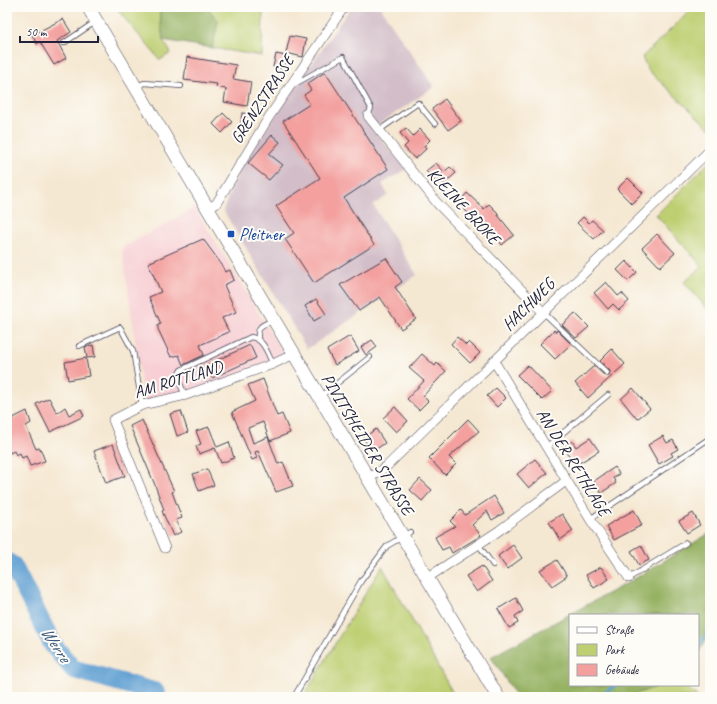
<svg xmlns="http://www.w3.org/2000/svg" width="717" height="704" viewBox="0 0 717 704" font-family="Caveat,sans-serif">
<rect width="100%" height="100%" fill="#fdfcf7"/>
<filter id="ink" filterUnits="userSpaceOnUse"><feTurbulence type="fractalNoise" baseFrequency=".025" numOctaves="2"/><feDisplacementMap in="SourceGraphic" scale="8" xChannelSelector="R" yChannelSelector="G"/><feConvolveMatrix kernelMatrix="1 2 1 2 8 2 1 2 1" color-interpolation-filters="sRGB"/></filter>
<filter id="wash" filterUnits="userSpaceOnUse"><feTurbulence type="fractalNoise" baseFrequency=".012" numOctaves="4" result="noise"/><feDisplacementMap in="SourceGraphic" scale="16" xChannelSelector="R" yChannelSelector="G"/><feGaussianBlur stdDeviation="0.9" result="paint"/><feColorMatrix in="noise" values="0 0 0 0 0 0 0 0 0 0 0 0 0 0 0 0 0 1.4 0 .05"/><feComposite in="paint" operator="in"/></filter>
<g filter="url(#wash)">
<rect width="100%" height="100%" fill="#f5e8d2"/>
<polygon fill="#f7cfd4" points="195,208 287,360 145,409 122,248"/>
<polygon fill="#d2bdc8" points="351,7 380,7 434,87 372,129 406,169 382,184 388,195 373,205 417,275 307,349 223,210 242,164"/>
<g fill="#becf72" stroke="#707856">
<polygon points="115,7 159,7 163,40 171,53 160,60"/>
<polygon points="207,7 263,7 262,56 212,48 218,21"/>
<polygon points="694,7 710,7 710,129 648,70 642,57"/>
<polygon points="710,161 710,312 684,282 702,266 656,215"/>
<polygon points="382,566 455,697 303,697"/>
<polygon points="662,685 684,685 698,697 626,697"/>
</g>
<g fill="#96b264" stroke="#5c6a50">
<polygon points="159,7 207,7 218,21 212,48 163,40"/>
<polygon points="710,533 710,635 698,653 698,615 570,615 570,685 662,685 626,697 517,697 491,657 631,581"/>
</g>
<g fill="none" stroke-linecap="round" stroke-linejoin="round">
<g stroke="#5f9fd2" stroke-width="3">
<polyline points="698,648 710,628"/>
<polyline points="593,697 600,696 616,685"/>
</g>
<polyline stroke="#5f9fd2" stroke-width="19" points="7,562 13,566 53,645 73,669 155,692 157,697"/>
</g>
<g id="blocks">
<g fill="#f3a09f">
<polygon points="63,19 71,32 57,41 66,58 54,65 40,42 37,44 32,35"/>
<polygon points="290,36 306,39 303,57 286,53"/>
<polygon points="276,54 286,56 283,69 273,67"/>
<polygon points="187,57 236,65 233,79 251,82 247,106 224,102 226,89 216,87 217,84 184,80"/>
<polygon points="325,72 388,169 344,198 374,245 314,283 285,239 294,233 276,206 320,178 283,121 310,104 304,95 311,90 307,84"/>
<polygon points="445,99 461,121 448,130 432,109"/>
<polygon points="223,113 232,122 222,133 213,124"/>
<polygon points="242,113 251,114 250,125 241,124"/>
<polygon points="406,128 413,136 420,129 430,140 424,146 426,149 415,159 404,147 408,143 400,133"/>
<polygon points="272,135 280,142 269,154 283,165 269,180 248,163"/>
<polygon points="436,163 444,172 450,167 456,173 440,187 426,171"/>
<polygon points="628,178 643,193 632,204 617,189"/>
<polygon points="467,193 484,209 489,204 498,213 497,214 514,235 502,245 485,224 472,212 470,215 458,203"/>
<polygon points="583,217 589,223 592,220 603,230 594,239 577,223"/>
<polygon points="657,234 675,253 660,267 642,248"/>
<polygon points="203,239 222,265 225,272 230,270 234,280 224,285 236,312 222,318 229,332 200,345 204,355 183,365 179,355 171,357 158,329 158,325 161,324 149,297 161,292 148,263"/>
<polygon points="386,258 402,282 395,287 416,319 401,329 380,297 359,311 340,285"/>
<polygon points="626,261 637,272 628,281 617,270"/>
<polygon points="606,282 618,296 622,293 629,301 619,310 613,304 608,309 594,293"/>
<polygon points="316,299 326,314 314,321 305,306"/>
<polygon points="575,313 589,327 576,338 562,325"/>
<polygon points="554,330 556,332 557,330 571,344 555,359 540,344"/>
<polygon points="350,336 359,351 335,365 327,350"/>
<polygon points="457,337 466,345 469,342 480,353 470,363 451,344"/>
<polygon points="372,340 377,347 366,355 361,347"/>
<polygon points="93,345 95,357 87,358 85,347"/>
<polygon points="250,345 256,358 212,378 206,365"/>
<polygon points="612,349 625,364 588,398 575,383 594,366 605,376 609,376 610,371 600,361"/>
<polygon points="422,354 435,366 437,363 446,371 423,396 428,401 419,410 407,399 424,381 409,368"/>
<polygon points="86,358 89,376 68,380 65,362"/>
<polygon points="528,365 552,391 542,400 517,375"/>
<polygon points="263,379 277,416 282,414 290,433 270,441 263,422 248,428 253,443 268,437 278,464 283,462 293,486 276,492 258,451 255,452 257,458 252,460 232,412 255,401 248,385"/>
<polygon points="496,388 506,398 497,407 487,396"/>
<polygon points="633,388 650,409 637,419 621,399"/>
<polygon points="49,398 57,413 65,407 69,415 81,409 84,416 50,432 36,404"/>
<polygon points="395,407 408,421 396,432 383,418"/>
<polygon points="27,411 31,423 26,426 36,449 40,448 45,461 30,466 26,456 22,458 20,453 16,455 14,451 10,453 7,446 7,421"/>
<polygon points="181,411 188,432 177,436 170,414"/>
<polygon points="468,419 479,431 449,457 456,464 445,475 429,458"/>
<polygon points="142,420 174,491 172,492 182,518 176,520 181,532 173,536 162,511 164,510 155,485 130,426"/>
<polygon points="209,427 217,447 229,442 234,458 221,463 215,448 199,454 196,446 201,444 196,431"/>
<polygon points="376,429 385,443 372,452 363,438"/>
<polygon points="663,436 667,443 673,440 678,449 671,453 673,456 659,464 648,445"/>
<polygon points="590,438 599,451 576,465 563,447 572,441 576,447"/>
<polygon points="113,444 125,476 106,483 94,451"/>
<polygon points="535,459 547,473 529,488 517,474"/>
<polygon points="615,467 619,474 613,478 616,483 601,493 594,481"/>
<polygon points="207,469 214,485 199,491 193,474"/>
<polygon points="420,479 432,490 422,501 410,490"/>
<polygon points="494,496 504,513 492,520 487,511 472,525 481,535 477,538 452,553 449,547 442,550 435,537 455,526 450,521 461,510 465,515"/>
<polygon points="634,510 642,525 614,540 606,526"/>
<polygon points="693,513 700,525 687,533 679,521"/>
<polygon points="562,514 573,531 560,540 549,522"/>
<polygon points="513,545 522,558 507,569 498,556"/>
<polygon points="641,545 649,560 639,565 631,551"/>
<polygon points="557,560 567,576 552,586 540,570"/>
<polygon points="482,566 492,581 477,592 466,576"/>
<polygon points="601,567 609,579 594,588 586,575"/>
<polygon points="516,598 523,611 515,616 518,623 509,628 498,609"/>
</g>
</g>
</g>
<g filter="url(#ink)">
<use href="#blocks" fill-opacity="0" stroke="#424052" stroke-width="1"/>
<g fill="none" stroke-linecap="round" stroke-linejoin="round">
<g stroke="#424052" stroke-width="6">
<g id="service">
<polyline points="64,43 95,22"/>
<polyline points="293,85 343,57 371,108 368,116"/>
<polyline points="137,86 144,83 181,86"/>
<polyline points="378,131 418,103 435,124"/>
<polyline points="543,312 607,373"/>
<path d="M258,338C257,326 262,325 272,321"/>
<polyline points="79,346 120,327 133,351 142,405"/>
<path d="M185,395L177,377L181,370L251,337C264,339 267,353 273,364"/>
<polyline points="321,396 370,357"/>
<polyline points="546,447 608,395"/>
<polyline points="590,519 710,438"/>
<polyline points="478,544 493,565"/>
<polyline points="629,578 686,543"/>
<polyline points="294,697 361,581 387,546 410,532"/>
</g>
</g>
<g stroke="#424052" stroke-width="10">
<g id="minor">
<polyline points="368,116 437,203 543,312"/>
<polyline points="208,208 216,204 269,117 344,7"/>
<polyline points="494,361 590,519 629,578"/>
<polyline points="368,479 387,466 710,150"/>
<polyline points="165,548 113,420 142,405 186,395 273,364 294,354"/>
<polyline points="427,578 497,532 566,481"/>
</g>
</g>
<g stroke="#424052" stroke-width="14">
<polyline id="secondary" points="88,7 498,697"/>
</g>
<use href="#service" stroke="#fff" stroke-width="4.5"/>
<use href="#minor" stroke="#fff" stroke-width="9"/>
<use href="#secondary" stroke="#fff" stroke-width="13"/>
</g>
</g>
<rect fill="#1a4fb4" stroke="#fdfcf7" stroke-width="1.5" x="227" y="230" width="8" height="8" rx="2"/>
<g text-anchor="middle" stroke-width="4" stroke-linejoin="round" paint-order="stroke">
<g font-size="17" fill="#22223b" stroke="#fdfcf7">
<text transform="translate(262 99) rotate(-57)" y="6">GRENZSTRASSE</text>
<text transform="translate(464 206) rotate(47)" y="6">KLEINE BROKE</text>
<text transform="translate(528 304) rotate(-45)" y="6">HACHWEG</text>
<text transform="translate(178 379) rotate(-17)" y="6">AM ROTTLAND</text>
<text transform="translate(368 444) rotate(59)" y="6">PIVITSHEIDER STRASSE</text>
<text transform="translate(574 462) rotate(58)" y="6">AN DER RETHLAGE</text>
</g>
<g font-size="17" fill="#164399" stroke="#fdfcf7" text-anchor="start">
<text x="239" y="240">Pleitner</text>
</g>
<g font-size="18" font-style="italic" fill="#3d5a7f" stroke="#fdfcf7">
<text transform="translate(56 644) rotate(56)" y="6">Werre</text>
</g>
</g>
<rect width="717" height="704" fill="none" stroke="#fdfcf7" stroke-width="24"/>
<rect x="569" y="614" width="130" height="72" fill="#fdfcf7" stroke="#a5a5ac"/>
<rect x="577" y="627" width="20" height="6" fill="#ffffff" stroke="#a5a5ac"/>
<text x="605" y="634" font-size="12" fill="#22223b">Straße</text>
<rect x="577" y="644" width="20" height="12" fill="#becf72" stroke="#a5a5ac"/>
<text x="605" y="654" font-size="12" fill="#22223b">Park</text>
<rect x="577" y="664" width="20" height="12" fill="#f3a09f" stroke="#a5a5ac"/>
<text x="605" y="674" font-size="12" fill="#22223b">Gebäude</text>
<path d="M20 36v6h78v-6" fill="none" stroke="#22223b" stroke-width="2"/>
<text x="26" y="36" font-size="12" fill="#22223b" stroke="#fdfcf7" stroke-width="3" paint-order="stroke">50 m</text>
</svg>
